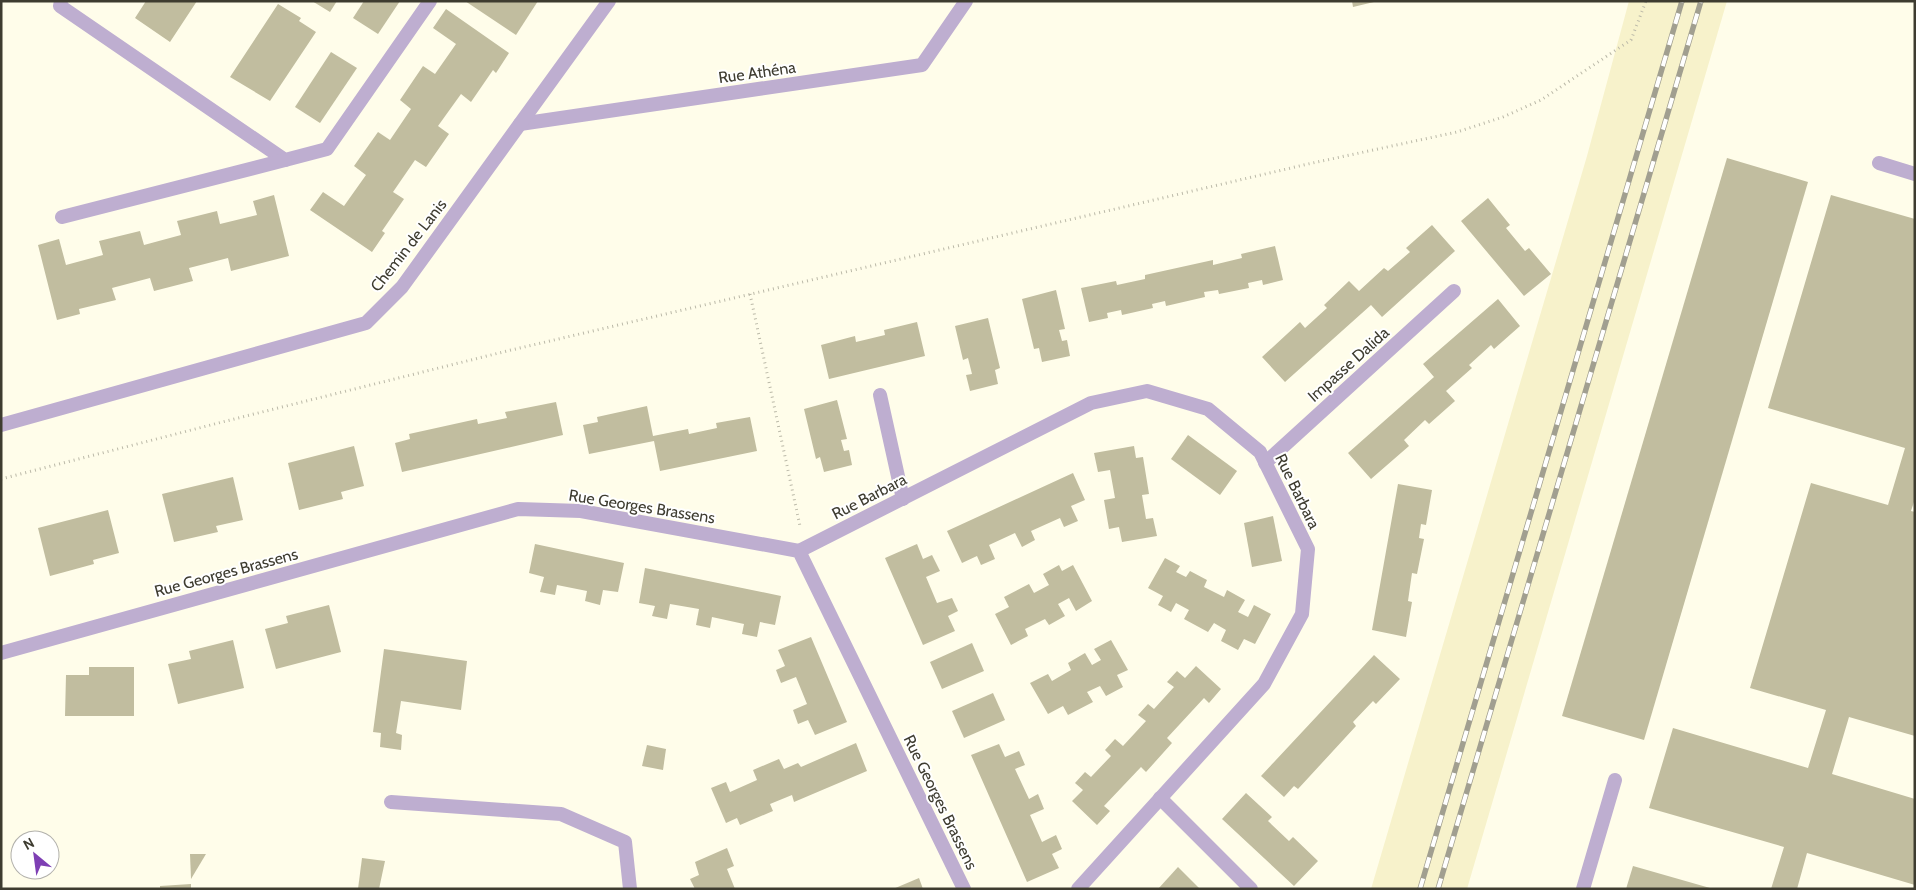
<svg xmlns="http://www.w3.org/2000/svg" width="1916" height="890" viewBox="0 0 1916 890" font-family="Cabin,sans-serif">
<rect width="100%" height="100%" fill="#fffdea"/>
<polygon fill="#f7f2cb" points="1629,1 1727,1 1467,889 1371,889 1587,156"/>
<g fill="#c1bd9f">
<polygon points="146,1 147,2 197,1 170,42 135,18"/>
<polygon points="312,1 337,1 330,12"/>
<polygon points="364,1 400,1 378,34 353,18"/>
<polygon points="465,1 538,1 516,35"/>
<polygon points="1352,1 1374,1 1374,2 1353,7"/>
<polygon points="278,4 301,18 299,21 316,32 270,101 230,77"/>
<polygon points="446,9 509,53 496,73 493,70 471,102 461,94 438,126 449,134 426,167 415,160 393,192 404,199 382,231 385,233 372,252 310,210 323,192 344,206 366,175 354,166 378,132 390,140 411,109 400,100 423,66 435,74 456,44 433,28"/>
<polygon points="331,52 357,68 320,123 295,107"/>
<polygon points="1727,158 1808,182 1644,740 1562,716"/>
<polygon points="274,195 289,256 231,271 228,258 189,268 193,281 154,291 150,278 112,288 116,300 79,309 80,314 57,320 38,245 59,239 66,265 103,255 99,241 140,231 144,245 181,235 177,221 217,211 220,224 257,215 253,201"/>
<polygon points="1831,195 1915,219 1915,499 1911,511 1915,512 1915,736 1849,717 1832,774 1915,799 1915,885 1807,853 1797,889 1771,889 1784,847 1649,808 1673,728 1808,768 1826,710 1750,688 1811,483 1888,505 1905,448 1768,408"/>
<polygon points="1488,198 1510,225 1506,228 1525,251 1529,248 1551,274 1524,296 1461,221"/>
<polygon points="1432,225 1455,251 1382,317 1371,305 1285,382 1262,357 1300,322 1305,328 1327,308 1324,305 1349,281 1359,291 1384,268 1388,271 1410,252 1406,248"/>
<polygon points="1275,246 1283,280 1263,285 1262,280 1248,283 1249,288 1219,294 1218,290 1204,292 1205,297 1166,306 1165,301 1152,304 1153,308 1122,315 1121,310 1107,313 1108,318 1089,322 1081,288 1116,281 1117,285 1145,279 1145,275 1213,260 1213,265 1242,258 1241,254"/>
<polygon points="1056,290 1065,329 1059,330 1062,341 1067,340 1070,356 1042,362 1039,348 1034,349 1022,299"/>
<polygon points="1498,299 1520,326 1494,349 1491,345 1469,365 1472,368 1446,391 1455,401 1429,424 1425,420 1404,440 1409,446 1371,479 1348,453 1434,377 1423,364"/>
<polygon points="988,318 1000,368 995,370 998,384 970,391 966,375 972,374 968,358 963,360 955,326"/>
<polygon points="917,322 925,356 829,379 821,345 855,336 856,342 885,335 884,330"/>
<polygon points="837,400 847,439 841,440 844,451 849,450 852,465 824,472 820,457 816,459 804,409"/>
<polygon points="556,402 563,435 402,472 395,443 410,439 409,434 477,419 478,424 507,418 505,412"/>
<polygon points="647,406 653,436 688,429 689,434 717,428 716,423 750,417 757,451 660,471 654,441 589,454 583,425 598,422 597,417"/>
<polygon points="1188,435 1237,471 1220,495 1171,459"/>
<polygon points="354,446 364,486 341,492 343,499 299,510 288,463"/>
<polygon points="1134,446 1136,458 1143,457 1149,494 1142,495 1146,519 1153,518 1157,536 1122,542 1119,527 1109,529 1104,500 1115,498 1110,470 1098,472 1094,453"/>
<polygon points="1073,473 1085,500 1071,506 1078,521 1064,527 1060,518 1031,531 1035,540 1022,547 1015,533 989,545 995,559 981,565 977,556 962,563 947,531"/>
<polygon points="233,477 243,520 216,526 218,532 174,542 162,494"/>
<polygon points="1398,484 1432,490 1426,525 1421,524 1419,538 1424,539 1417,574 1412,573 1408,601 1412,602 1406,637 1372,630"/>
<polygon points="108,510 119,553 93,560 94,564 50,576 38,528"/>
<polygon points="1273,516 1282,561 1252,567 1244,523"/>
<polygon points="535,544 624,563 618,592 603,590 600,605 585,601 587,591 557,585 555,595 540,592 544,577 529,573"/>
<polygon points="917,544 923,559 932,555 940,571 926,577 937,603 952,598 958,611 948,616 955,631 923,645 885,558"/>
<polygon points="1165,558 1180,566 1176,572 1186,577 1190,571 1207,580 1204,587 1224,597 1227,590 1245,600 1238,612 1248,617 1254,605 1271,614 1255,644 1244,639 1238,650 1221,641 1226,630 1214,623 1208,632 1184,619 1189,610 1176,603 1171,612 1158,605 1163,596 1148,588"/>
<polygon points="1059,565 1062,571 1073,565 1092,601 1076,611 1069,598 1058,604 1065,616 1049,625 1045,619 1025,629 1028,636 1011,645 995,614 1009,607 1004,597 1029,584 1034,593 1049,585 1043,574"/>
<polygon points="645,568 781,596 775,625 760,622 757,637 742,634 744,624 712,617 710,628 696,625 699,609 670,604 667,619 652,616 655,606 639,603"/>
<polygon points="329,605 341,652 276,669 265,629 288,623 286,616"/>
<polygon points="811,637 847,722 815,735 808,720 798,724 793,710 807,704 796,677 781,683 776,670 785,666 778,650"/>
<polygon points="233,640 244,688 178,704 168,664 191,659 189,651"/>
<polygon points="1111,640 1128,670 1117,675 1123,687 1106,696 1100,686 1087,692 1093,702 1068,715 1063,706 1048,714 1030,683 1048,674 1052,681 1071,670 1068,663 1085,653 1092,665 1101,660 1094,649"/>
<polygon points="972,643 984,671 942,689 930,662"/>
<polygon points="384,649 467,661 461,710 401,701 396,733 402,735 401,750 380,747 381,733 373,732"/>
<polygon points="1374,655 1400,679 1376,704 1373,701 1353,722 1356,726 1298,789 1294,786 1284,797 1261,776"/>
<polygon points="1196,666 1221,689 1209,703 1204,698 1167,738 1172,743 1146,772 1141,767 1104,806 1110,811 1097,825 1072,801 1083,790 1075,783 1085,772 1091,777 1111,756 1105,750 1115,739 1123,746 1146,721 1138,715 1148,704 1154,709 1174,687 1167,682 1177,671 1185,678"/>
<polygon points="89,667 134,667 134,716 65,716 66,675 89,675"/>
<polygon points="993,693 1005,720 964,738 952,711"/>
<polygon points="856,743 867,771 794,802 792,795 770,804 773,811 740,825 737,818 726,823 711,788 726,782 730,792 757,780 753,770 779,759 784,769 798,763 801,767"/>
<polygon points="999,744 1005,757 1019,751 1025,765 1015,769 1029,799 1038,794 1044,809 1030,815 1042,842 1056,835 1062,849 1052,854 1059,868 1027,882 971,755"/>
<polygon points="647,745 666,749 663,770 642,766"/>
<polygon points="1246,793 1272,817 1268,821 1289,841 1293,837 1318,861 1294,886 1222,819"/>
<polygon points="727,848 734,866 727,869 735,889 695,889 690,879 699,875 695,862"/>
<polygon points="190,854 206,854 191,879"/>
<polygon points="362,858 385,861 379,889 358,889"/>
<polygon points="1633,866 1710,888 1709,889 1626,889"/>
<polygon points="1178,867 1200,889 1158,889"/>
<polygon points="919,878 923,889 893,889"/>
<polygon points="191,884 191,889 160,889 160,886"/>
</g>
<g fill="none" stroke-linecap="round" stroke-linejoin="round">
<g stroke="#bbb9a8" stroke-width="3" stroke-dasharray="1 4" stroke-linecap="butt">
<polyline points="750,294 800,526"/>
<polyline points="1,479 238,418 507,351 1308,164 1457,132 1503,117 1541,100 1631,40 1646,1"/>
</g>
<g stroke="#beaed0" stroke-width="14">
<polyline points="1879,163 1915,174"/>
<polyline points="391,802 561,814 625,842 630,889"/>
<polyline points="1583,889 1615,780"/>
</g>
<g stroke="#beaed0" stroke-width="14">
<polyline points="61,1 60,6 285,160 327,149 430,1"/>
<polyline points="520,124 922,65 966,1"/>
<polyline points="62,217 285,160"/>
<polyline points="880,395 903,499"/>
<polyline points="1,425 366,323 402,287 609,1"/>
<polyline points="1265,463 1454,291"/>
<polyline points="799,551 1091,403 1147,391 1208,409 1260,452 1308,549 1302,614 1264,684 1078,889"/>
<polyline points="1,653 518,509 581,511 799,551 964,889"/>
<polyline points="1160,798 1251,889"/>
</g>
<g stroke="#a19f90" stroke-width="5.5">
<g id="rail">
<polyline points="1420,889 1682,1"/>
<polyline points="1438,889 1701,1"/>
</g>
</g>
<use href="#rail" stroke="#fff" stroke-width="4" stroke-dasharray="11" stroke-linecap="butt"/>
</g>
<g text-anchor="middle" stroke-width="4" stroke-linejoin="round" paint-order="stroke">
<g font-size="16" fill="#3e3c30" stroke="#fff">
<text transform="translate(757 72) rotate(-8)" y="6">Rue Athéna</text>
<text transform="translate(408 245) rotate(-52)" y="6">Chemin de Lanis</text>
<text transform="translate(1348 364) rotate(-42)" y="6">Impasse Dalida</text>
<text transform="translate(1298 491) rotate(64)" y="6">Rue Barbara</text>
<text transform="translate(869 496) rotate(-27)" y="6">Rue Barbara</text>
<text transform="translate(642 506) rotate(9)" y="6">Rue Georges Brassens</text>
<text transform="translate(226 572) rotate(-15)" y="6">Rue Georges Brassens</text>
<text transform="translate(941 802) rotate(64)" y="6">Rue Georges Brassens</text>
</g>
</g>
<rect width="1916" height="890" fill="none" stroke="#3e3c30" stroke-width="5"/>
<g transform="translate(35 855) rotate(331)"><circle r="24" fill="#ffffff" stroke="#b2b1ac"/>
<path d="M0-4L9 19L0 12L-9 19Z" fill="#7e3fb4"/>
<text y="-8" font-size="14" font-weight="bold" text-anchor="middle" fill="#3e3c30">N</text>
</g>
</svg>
